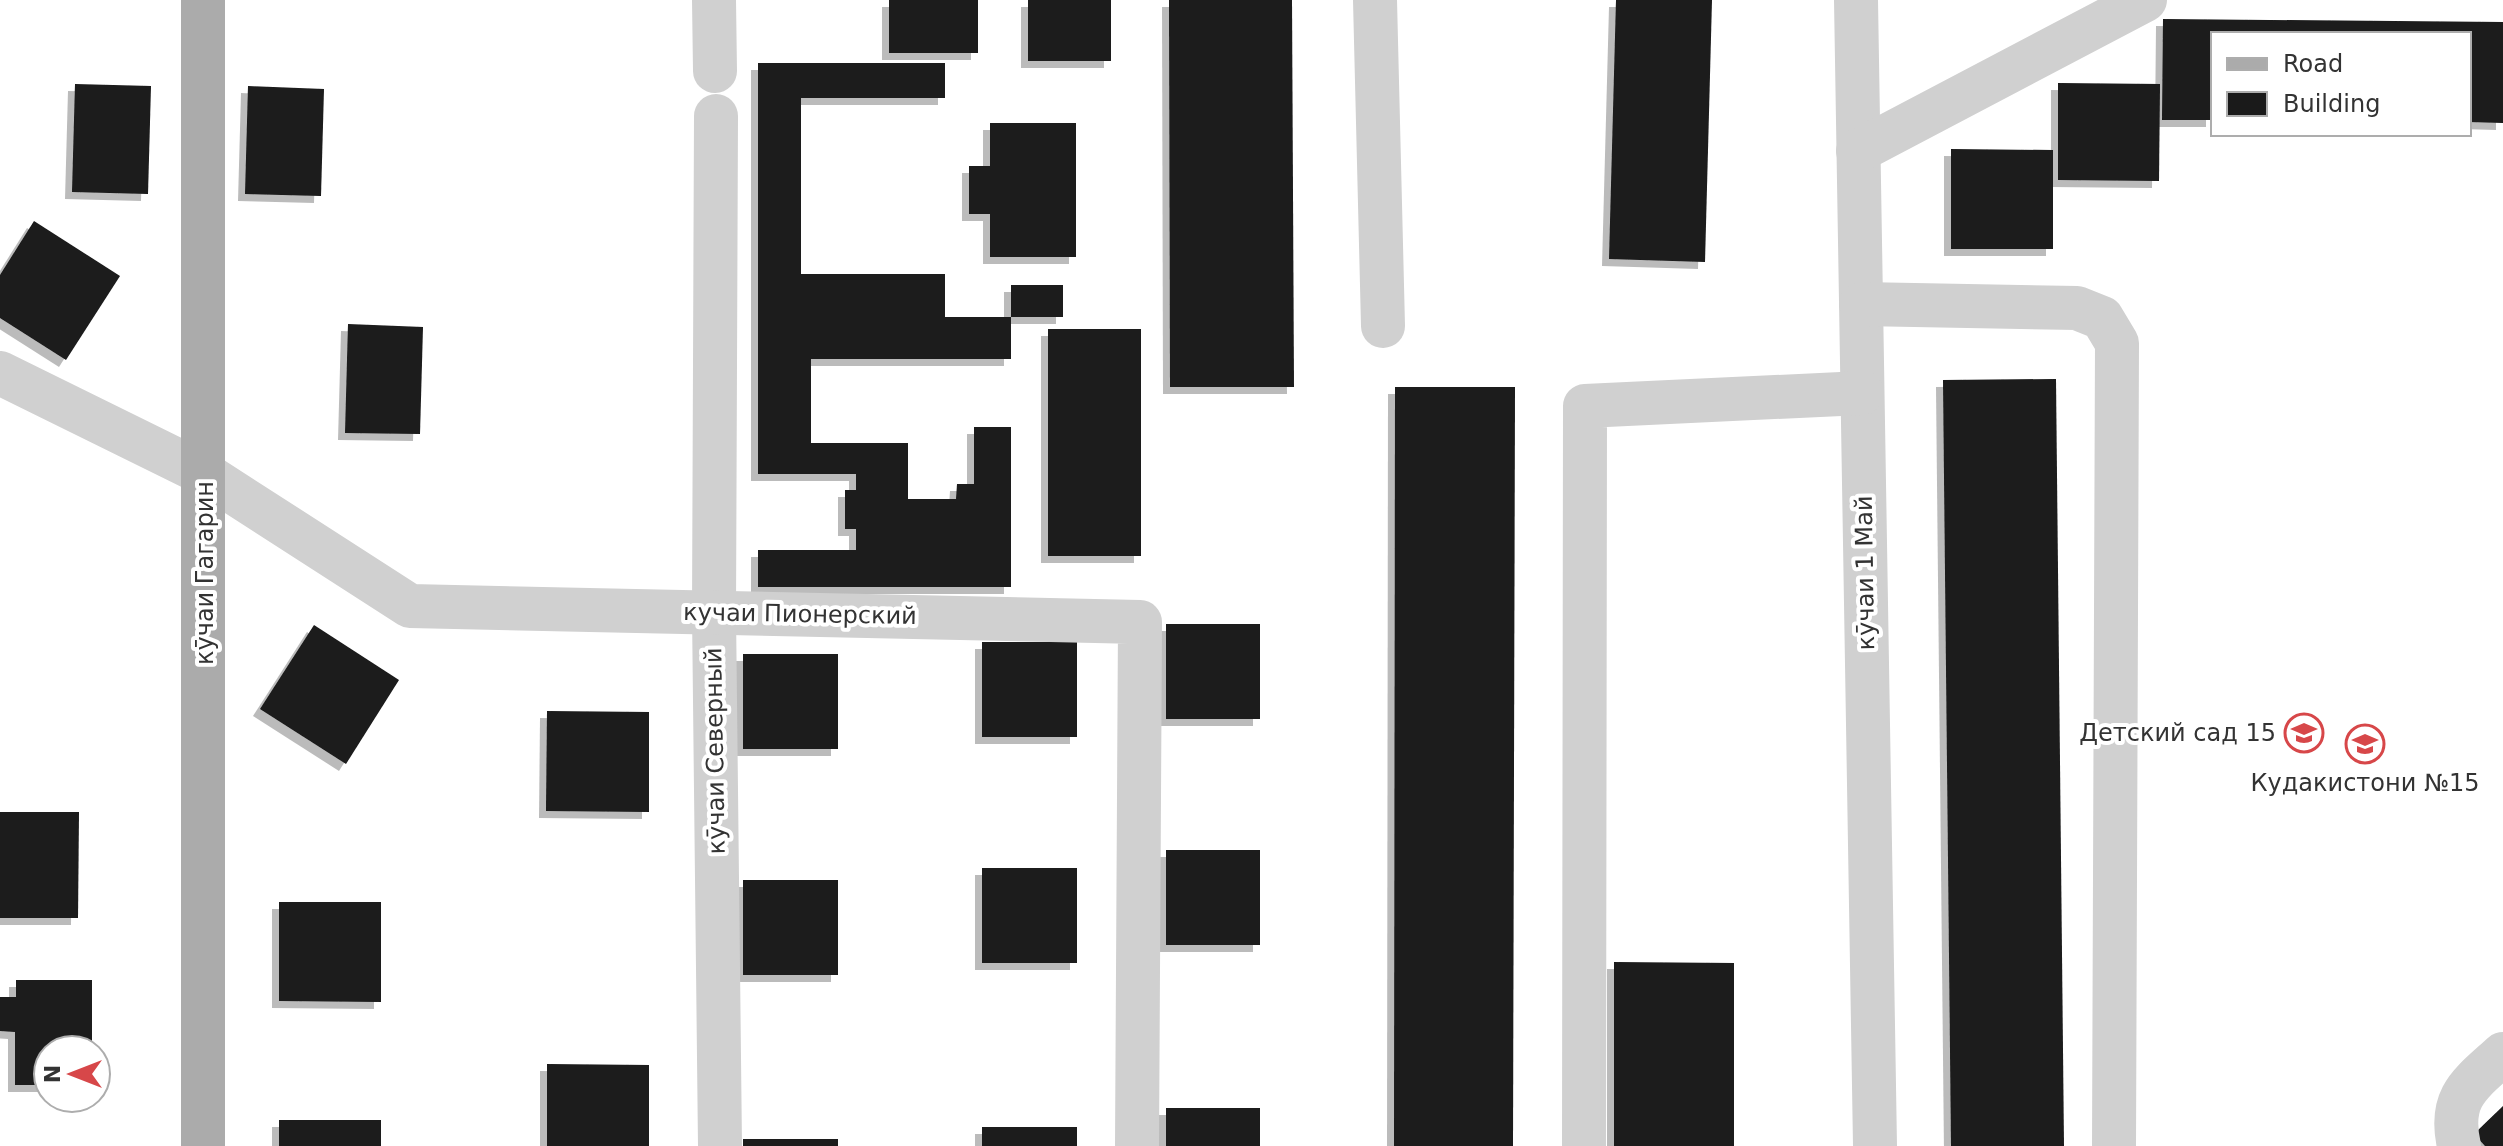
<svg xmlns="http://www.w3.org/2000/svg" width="2503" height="1146" viewBox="0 0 2503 1146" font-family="'DejaVu Sans',sans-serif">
<defs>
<filter id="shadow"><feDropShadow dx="-7" dy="7" stdDeviation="0" flood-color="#0004"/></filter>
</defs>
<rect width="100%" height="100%" fill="#fff"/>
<g fill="#1a1a1a" filter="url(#shadow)">
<rect x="889" y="0" width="89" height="53"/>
<rect x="1028" y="0" width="83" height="61"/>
<polygon points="1169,0 1292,0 1294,387 1170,387"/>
<polygon points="1616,0 1712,0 1705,262 1609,259"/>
<polygon points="2163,19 2503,22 2503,123 2469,122 2469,34 2213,34 2213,120 2162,120"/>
<polygon points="758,63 945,63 945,98 801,98 801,274 945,274 945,317 1011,317 1011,359 811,359 811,443 908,443 908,499 956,499 957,484 974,484 974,427 1011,427 1011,587 758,587 758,550 856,550 856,529 845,529 845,490 856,490 856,474 758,474"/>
<polygon points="2058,83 2160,84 2159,181 2058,180"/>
<polygon points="75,84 151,86 148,194 72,192"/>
<polygon points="248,86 324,89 321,196 245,194"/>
<polygon points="990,123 1076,123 1076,257 990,257 990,214 969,214 969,166 990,166"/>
<polygon points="1951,149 2053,150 2053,249 1951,249"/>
<polygon points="34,221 120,276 66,360 0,318 0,275"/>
<rect x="1011" y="285" width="52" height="32"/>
<polygon points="348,324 423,327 420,434 345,433"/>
<rect x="1048" y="329" width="93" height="227"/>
<polygon points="2056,379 2064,1146 1951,1146 1943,380"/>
<polygon points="1395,387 1515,387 1513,1146 1394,1146"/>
<rect x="1166" y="624" width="94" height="95"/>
<polygon points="314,625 399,680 346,764 260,709"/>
<rect x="982" y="642" width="95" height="95"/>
<rect x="743" y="654" width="95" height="95"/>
<polygon points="547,711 649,712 649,812 546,811"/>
<polygon points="0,812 79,812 78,918 0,918"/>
<rect x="1166" y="850" width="94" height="95"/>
<rect x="982" y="868" width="95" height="95"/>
<rect x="743" y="880" width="95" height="95"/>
<polygon points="279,902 381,902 381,1002 279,1001"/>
<polygon points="1614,962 1734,963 1734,1146 1614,1146"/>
<polygon points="16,980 92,980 92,1050 48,1050 48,1085 15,1085 15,1032 0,1031 0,997 16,997"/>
<polygon points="547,1064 649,1065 649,1146 547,1146"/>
<polygon points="2503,1106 2503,1146 2485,1146 2474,1134"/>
<rect x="1166" y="1108" width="94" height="38"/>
<rect x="279" y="1120" width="102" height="26"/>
<rect x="982" y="1127" width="95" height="19"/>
<rect x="743" y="1139" width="95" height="7"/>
</g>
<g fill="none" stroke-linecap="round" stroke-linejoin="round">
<g stroke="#d0d0d0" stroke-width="44">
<polyline points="714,0 715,71"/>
<polyline points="1375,0 1383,326"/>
<polyline points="1856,0 1875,1146"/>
<polyline points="716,116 714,612 720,1146"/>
<polyline points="1858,151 2145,0"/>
<polyline points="1861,304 2077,308 2102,318 2117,343 2114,1146"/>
<polyline points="0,373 205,474 410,606 1140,622 1137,1146"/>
<polyline points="1584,1146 1585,406 1862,393"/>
<path d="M2459,1146C2448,1097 2470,1084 2503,1054"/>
</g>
<polyline stroke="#ababab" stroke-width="44" points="203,1146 203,0"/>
</g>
<defs>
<g id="school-ring" transform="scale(2)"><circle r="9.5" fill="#fff" stroke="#d74749" stroke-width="1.5"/><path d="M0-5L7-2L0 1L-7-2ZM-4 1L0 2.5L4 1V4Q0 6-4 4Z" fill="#d74749"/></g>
</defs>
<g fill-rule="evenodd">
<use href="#school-ring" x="2304" y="733"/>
<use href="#school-ring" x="2365" y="744"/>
</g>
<g text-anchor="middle" stroke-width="8" stroke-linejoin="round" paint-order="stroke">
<g font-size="24" fill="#333" stroke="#fff">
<text transform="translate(205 573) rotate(-90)" y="8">кӯчаи Гагарин</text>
<text transform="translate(1865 573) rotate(-91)" y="8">кӯчаи 1 Май</text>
<text transform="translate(800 614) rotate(1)" y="8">кучаи Пионерский</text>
<text transform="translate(715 751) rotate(-91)" y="8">кӯчаи Северный</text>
</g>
<g font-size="24" fill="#333" stroke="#fff" text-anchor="end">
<text x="2276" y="741">Детский сад 15</text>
<text x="2365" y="791" text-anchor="middle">Кудакистони №15</text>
</g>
</g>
<rect x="2211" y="32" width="260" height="104" fill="#ffffff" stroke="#adadad" stroke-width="2"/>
<rect x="2227" y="58" width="40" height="12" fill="#ababab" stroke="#adadad" stroke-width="2"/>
<text x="2283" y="72" font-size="24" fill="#333333">Road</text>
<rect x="2227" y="92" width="40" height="24" fill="#1a1a1a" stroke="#adadad" stroke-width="2"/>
<text x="2283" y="112" font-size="24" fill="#333333">Building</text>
<g transform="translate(72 1074) rotate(270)"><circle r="38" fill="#ffffff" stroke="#adadad" stroke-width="2"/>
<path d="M0-6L14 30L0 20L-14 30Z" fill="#d74749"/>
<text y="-12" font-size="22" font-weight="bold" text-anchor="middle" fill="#333333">N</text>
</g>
</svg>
